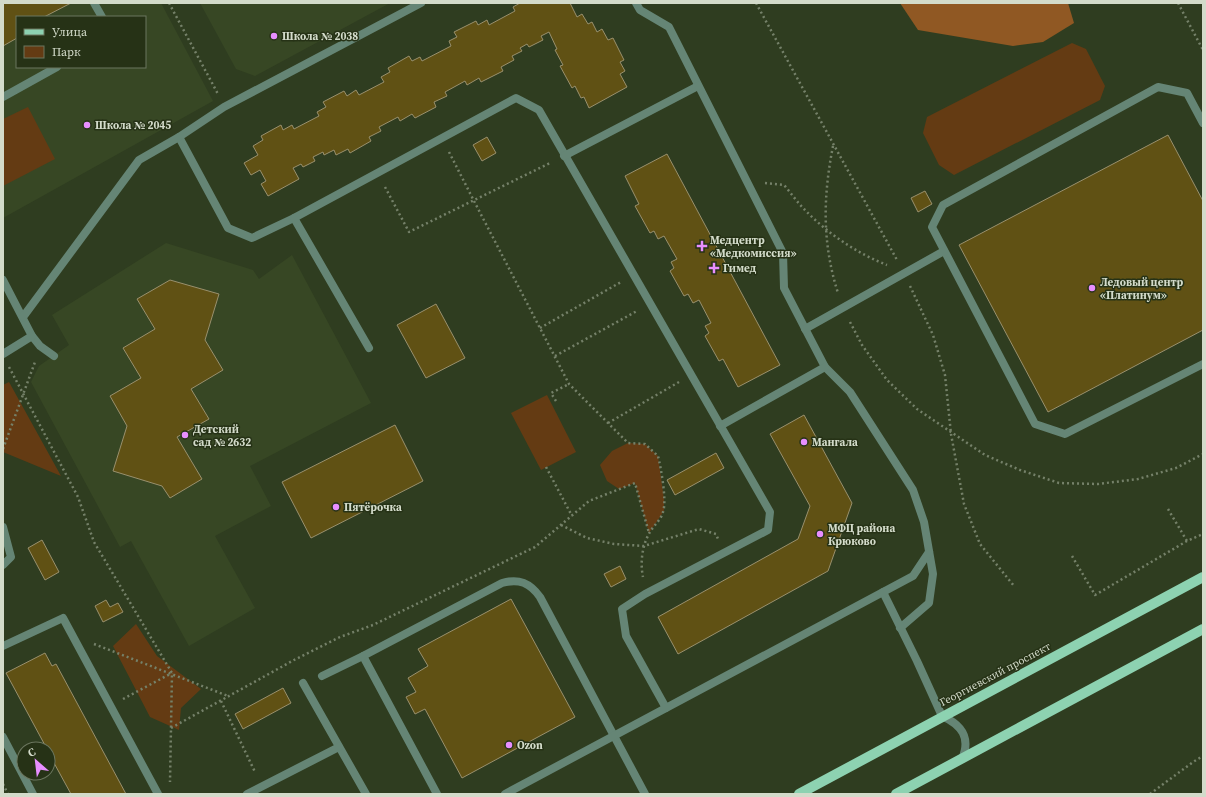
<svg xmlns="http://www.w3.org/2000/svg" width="1206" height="797" viewBox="0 0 1206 797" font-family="'Source Serif 4',serif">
<rect width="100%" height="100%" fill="#2f3d20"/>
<g fill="#374724" fill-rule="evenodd">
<path d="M3,3H161L213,101L3,218ZM17,17H145V67H17Z"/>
<polygon points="200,3 390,3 255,76 236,69"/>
<polygon points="166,243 253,270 259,279 292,255 371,403 250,466 271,506 215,536 255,608 189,646 131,541 120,547 31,382 39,366 69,345 52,315"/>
</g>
<g fill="#643b13">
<polygon points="1072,43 1086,49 1105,86 1100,100 954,175 939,165 923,133 927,117"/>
<polygon points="28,107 55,159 3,186 3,119"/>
<polygon points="9,382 61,476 3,452 3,385"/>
<polygon points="547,395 576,452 541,470 511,413"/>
<polygon points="628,443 645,444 658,456 664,499 664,511 649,533 635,483 619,489 607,481 600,465 612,451"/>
<polygon points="136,624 157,656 201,689 181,708 179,730 150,717 113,646"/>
</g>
<polygon fill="#905823" points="900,3 1068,3 1074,23 1043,42 1013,46 918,30"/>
<g fill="#605114" stroke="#99906d">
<polygon points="3,3 71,3 44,17 17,17 17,38 3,46"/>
<polygon points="520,3 570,3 577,17 582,14 588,24 592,22 597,32 602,29 608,40 613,38 624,60 620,62 625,71 620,74 627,87 589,108 584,97 581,98 575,86 572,88 560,66 563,65 555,50 557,49 549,32 541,36 543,40 529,47 527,44 520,48 522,51 512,56 514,60 501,67 503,71 481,82 479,78 467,85 465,81 445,92 447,96 434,102 436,107 415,118 412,114 400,121 398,117 379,127 381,131 369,137 371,141 350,153 348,149 336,155 334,150 324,155 323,152 313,157 315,161 303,167 301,164 293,168 299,179 268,196 261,184 266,181 260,170 251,175 244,163 258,155 253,146 263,140 261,136 281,125 283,130 292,125 294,129 319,116 317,112 326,107 323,102 344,91 347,96 356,90 359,95 384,82 381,77 390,72 388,68 409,56 412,61 420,57 422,61 451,46 449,41 457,37 454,32 476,21 478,25 487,20 489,25 515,11 513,7"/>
<polygon points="1168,135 1203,201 1203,330 1048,412 959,245"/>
<polygon points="487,137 496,153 482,161 473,145"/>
<polygon points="667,154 780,365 738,387 723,359 719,361 705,336 709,333 705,326 711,323 699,300 693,303 688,294 684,296 670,271 674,268 671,262 677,259 664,236 658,239 654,231 650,233 635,206 639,204 625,176"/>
<polygon points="925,191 932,204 918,212 911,198"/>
<polygon points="170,280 219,294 205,340 223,370 191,389 209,419 177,437 202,479 170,498 162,486 113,471 127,426 110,396 141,378 123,348 155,329 137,299"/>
<polygon points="436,304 465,358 426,378 397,325"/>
<polygon points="804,415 852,503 828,571 678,654 658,617 798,539 810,506 770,434"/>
<polygon points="395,425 423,481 311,538 282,482"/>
<polygon points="716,453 724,468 675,495 667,480"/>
<polygon points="42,540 59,572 45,580 28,548"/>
<polygon points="620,566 626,579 611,587 604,574"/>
<polygon points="511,599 575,717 462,778 425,709 415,714 406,697 416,692 408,678 428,666 418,649"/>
<polygon points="106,600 110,607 118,603 123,612 103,622 95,606"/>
<polygon points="45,653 52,666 56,664 126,794 71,794 48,752 48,749 47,749 6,673"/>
<polygon points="283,688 291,703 243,729 235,714"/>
</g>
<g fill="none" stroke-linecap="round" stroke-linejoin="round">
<g stroke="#758169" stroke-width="2.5" stroke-dasharray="2 3" stroke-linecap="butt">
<polyline points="169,3 218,94"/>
<polyline points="756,3 897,260"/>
<polyline points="1178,3 1203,50"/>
<path d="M833,146C823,197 822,243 838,293"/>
<path d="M449,152L474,201L569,384L628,443L645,444L658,456C661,468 667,501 663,512C661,520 654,525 650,532C642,545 640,563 643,577"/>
<path d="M765,183L784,185C791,193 797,202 804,209C827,233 856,253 887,265"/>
<polyline points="385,187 409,232 550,163"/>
<polyline points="910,286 933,335 945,375 951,434 964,504 980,544 1014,586"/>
<polyline points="850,322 862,345 887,380 917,409 985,455 1020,470 1059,483 1098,484 1138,479 1176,468 1203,454"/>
<polyline points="540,328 621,282"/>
<polyline points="555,356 637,311"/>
<polyline points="9,367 78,497 94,542 172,673 170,782"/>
<polyline points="556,401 551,393 569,384"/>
<polyline points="608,423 679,382"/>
<polyline points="3,449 35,362"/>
<polyline points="546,467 572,516"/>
<polyline points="1168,509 1187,541"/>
<polyline points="561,525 587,538 614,544 644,546 699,529 716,534 718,539"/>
<polyline points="1072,556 1095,595 1187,541 1203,534"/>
<polyline points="94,644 228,696"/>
<polyline points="123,699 172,673"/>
<polyline points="221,701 255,772"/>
<polyline points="171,728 294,660 340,637 373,625 535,547 589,501 635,483 649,533"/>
<polyline points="3,784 8,794"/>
<polyline points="1150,794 1193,762 1203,756"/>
</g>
<g stroke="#658575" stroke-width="8">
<polyline points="94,3 102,17"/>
<polyline points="636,3 640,10 669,27 783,253 784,288 825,367 850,392 913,490 924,522 933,574 929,603 900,628"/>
<polyline points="3,97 57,67"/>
<polyline points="1203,123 1187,93 1158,87 943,205 932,227 1035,424 1065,434 1203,364"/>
<polyline points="179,137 228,228 252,238 294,218 516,98 539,110 770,512 768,530 645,594 622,609 626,636 666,708"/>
<polyline points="564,156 698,86"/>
<polyline points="294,218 369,348"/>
<polyline points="3,280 32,336 40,346 54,356"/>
<polyline points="23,317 139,160 179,137 224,107 421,3"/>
<polyline points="805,329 944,251"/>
<polyline points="3,354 32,336"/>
<polyline points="720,426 825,367"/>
<polyline points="3,527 11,557 3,565"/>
<polyline points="883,592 917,661 942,716"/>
<polyline points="3,646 63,618 158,794"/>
<polyline points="363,656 437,794"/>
<path d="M322,676L363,656L502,583C519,578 530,583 540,597L645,794"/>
<polyline points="303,683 366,794"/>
<polyline points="3,737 33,794"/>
<polyline points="247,794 339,747"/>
<polyline points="505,794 913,576 929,552"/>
</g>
<path stroke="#658575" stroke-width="8" d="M942,716C962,725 971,738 962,759"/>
<g stroke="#8dd2b1" stroke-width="10">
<polyline points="799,794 1203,577"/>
<polyline points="896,794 1203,629"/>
</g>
</g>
<g fill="#e88eff" stroke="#263216" stroke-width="1.5">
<circle cx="274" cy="36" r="4"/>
<circle cx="87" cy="125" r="4"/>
<path d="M700 240h4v4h4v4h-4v4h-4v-4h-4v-4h4z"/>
<path d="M712 262h4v4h4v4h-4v4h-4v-4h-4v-4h4z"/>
<circle cx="1092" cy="288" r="4"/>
<circle cx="185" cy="435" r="4"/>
<circle cx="804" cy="442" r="4"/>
<circle cx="336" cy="507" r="4"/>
<circle cx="820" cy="534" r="4"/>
<circle cx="509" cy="745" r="4"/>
</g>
<g text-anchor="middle" stroke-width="3" stroke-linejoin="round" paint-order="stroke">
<g font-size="11" font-weight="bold" fill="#d3dbca" stroke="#263216" text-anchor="start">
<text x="282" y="40">Школа № 2038</text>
<text x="95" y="129">Школа № 2045</text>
<text x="710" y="244">Медцентр<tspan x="710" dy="13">«Медкомиссия»</tspan></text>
<text x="723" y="272">Гимед</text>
<text x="1100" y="286">Ледовый центр<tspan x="1100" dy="13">«Платинум»</tspan></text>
<text x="193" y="433">Детский<tspan x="193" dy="13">сад № 2632</tspan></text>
<text x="812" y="446">Мангала</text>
<text x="344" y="511">Пятёрочка</text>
<text x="828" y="532">МФЦ района<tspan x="828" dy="13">Крюково</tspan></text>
<text x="517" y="749">Ozon</text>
</g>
<g font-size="11" fill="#d3dbca" stroke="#263216">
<text transform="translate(995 674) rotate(-28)" y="4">Георгиевский проспект</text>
</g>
</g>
<rect width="1206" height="797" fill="none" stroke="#d3dbca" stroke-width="8"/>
<rect x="16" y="16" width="130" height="52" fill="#263216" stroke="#6b765e"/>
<rect x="24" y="29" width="20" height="6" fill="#8dd2b1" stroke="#6b765e"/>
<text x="52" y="36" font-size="12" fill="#d3dbca">Улица</text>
<rect x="24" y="46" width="20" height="12" fill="#643b13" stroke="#6b765e"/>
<text x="52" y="56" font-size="12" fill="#d3dbca">Парк</text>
<g transform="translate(36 761) rotate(332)"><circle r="19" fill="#263216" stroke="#6b765e"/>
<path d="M0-3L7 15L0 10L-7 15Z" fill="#e88eff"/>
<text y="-6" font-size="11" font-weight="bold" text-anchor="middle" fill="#d3dbca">С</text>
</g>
</svg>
